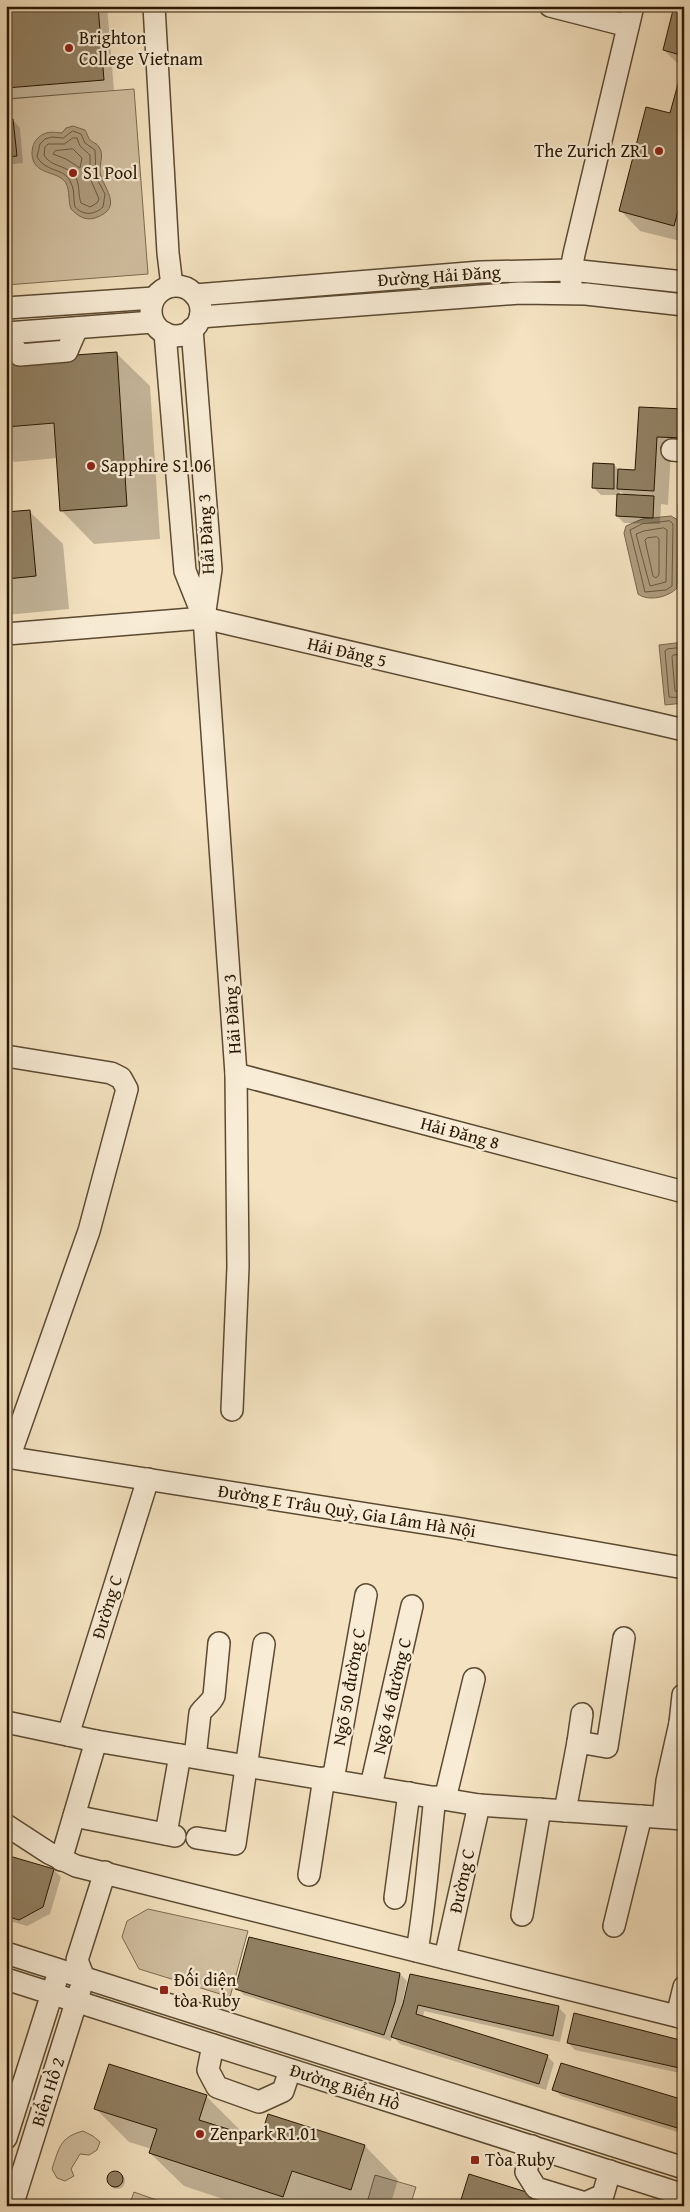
<svg xmlns="http://www.w3.org/2000/svg" width="690" height="2212" viewBox="0 0 690 2212" font-family="'Gentium Book Plus',serif">
<rect width="100%" height="100%" fill="#f4e2c0"/>
<filter id="stains"><feTurbulence type="fractalNoise" baseFrequency=".004" numOctaves="4"/><feColorMatrix values="0 0 0 0 .2 0 0 0 0 .09 0 0 0 0 .02 0 0 0 .5 -.17"/></filter>
<radialGradient id="worn" r=".72"><stop offset=".6" stop-color="#630" stop-opacity="0"/><stop offset="1" stop-color="#630" stop-opacity=".3"/></radialGradient>
<g fill="#d1bfa0" stroke="#7c6b50">
<polygon points="134,89 148,274 6,285 6,99"/>
<polygon points="678,504 684,504 684,583 677,583"/>
<polygon points="148,1909 248,1931 230,1997 139,1969 122,1937 127,1921"/>
<path d="M83,2131L93,2136L100,2142L97,2150L89,2155L80,2154L71,2169L74,2176L65,2181L57,2178L52,2169C59,2148 60,2137 83,2131Z"/>
<polygon points="375,2175 416,2187 410,2206 366,2206"/>
<polygon points="134,2192 173,2206 129,2206"/>
</g>
<g fill="#af9d7f" stroke="#79674d">
<path d="M73,126L85,130C87,133 88,138 90,140C93,143 97,143 99,147C104,154 100,162 100,170C100,186 127,207 95,218C85,221 78,216 71,209C68,201 70,191 66,183C58,170 33,176 32,154C32,147 34,141 39,137C46,131 53,132 62,133L66,128Z"/>
<path d="M671,516L678,520L677,588C669,597 648,602 638,594L624,533L626,526L642,519Z"/>
<polygon points="684,642 684,703 665,705 659,645"/>
</g>
<g fill="#0003" fill-rule="evenodd">
<polygon points="20,6 107,6 114,90 6,100 6,9 21,8"/>
<polygon points="684,6 684,242 640,231 621,211 671,115 683,69 664,50"/>
<polygon points="13,120 20,128 23,163 8,165 6,163 6,121"/>
<polygon points="116,353 150,386 160,539 94,544 61,510 57,458 14,462 6,453 6,361"/>
<path d="M640,408L684,410V451L671,450L668,505L661,504L660,524L624,523L617,516L618,495H601L594,488L614,465L620,471L637,472ZM620,491L626,496H620Z"/>
<polygon points="29,511 63,544 69,609 6,615 6,513"/>
<polygon points="6,1856 54,1870 61,1877 50,1914 27,1926 6,1920"/>
<polygon points="400,1974 407,1981 403,2000 558,2007 566,2015 560,2042 424,2011 423,2018 547,2056 554,2063 546,2090 400,2044 392,2036 391,2041 244,1995 237,1988"/>
<polygon points="684,2042 684,2074 575,2050 568,2043"/>
<polygon points="554,2089 684,2101 684,2134 561,2096"/>
<polygon points="206,2096 240,2130 238,2134 260,2141 269,2115 365,2146 398,2180 390,2206 332,2206 325,2204 325,2206 244,2206 184,2186 150,2153 152,2149 129,2142 96,2109"/>
<circle cx="117" cy="2181" r="8"/>
</g>
<g fill="none" stroke-linecap="round" stroke-linejoin="round">
<g stroke="#6c5a40" stroke-width="1">
<path d="M73,131L81,134L85,143L95,150L96,177L105,194L103,207C94,215 84,216 75,207C73,199 75,191 71,183C65,167 48,174 37,157L40,144L45,139L52,137L63,138Z"/>
<path d="M73,138H77L80,146L90,155V178L99,199L97,203L90,207L81,203C78,195 80,186 76,178C68,164 51,168 44,155L45,147L48,144H64Z"/>
<polygon points="73,149 82,158 80,168 66,159 53,154 55,151"/>
<polygon points="670,521 673,524 672,586 666,590 645,592 630,530 642,524"/>
<polygon points="664,528 667,530 666,582 650,586 636,534 644,531"/>
<polygon points="657,537 659,539 659,575 656,578 653,576 645,540 647,538"/>
<polyline points="684,647 667,649 665,651 669,697 684,698"/>
<polyline points="684,654 673,655 672,657 675,691 684,692"/>
</g>
</g>
<g fill="#928164" stroke="#281701">
<polygon points="98,6 104,80 6,88 6,8"/>
<polygon points="674,6 684,6 684,56 663,50"/>
<polygon points="684,62 684,189 674,226 619,211 646,107 670,113"/>
<polygon points="13,119 17,156 6,157 6,120"/>
<polygon points="117,352 127,506 60,511 54,423 6,427 6,360"/>
<polygon points="639,407 684,409 684,438 657,437 654,491 617,489 618,469 635,470"/>
<polygon points="593,463 614,464 614,489 592,488"/>
<polygon points="617,494 654,496 653,518 616,516"/>
<polygon points="30,510 36,576 6,579 6,512"/>
<polygon points="6,1855 54,1869 43,1907 19,1920 6,1916"/>
<polygon points="249,1937 400,1973 395,2002 384,2035 235,1989"/>
<polygon points="410,1974 559,2006 553,2036 418,2005 416,2014 548,2055 539,2084 391,2037 403,2004"/>
<polygon points="574,2013 684,2041 684,2069 567,2043"/>
<polygon points="561,2063 684,2100 684,2130 552,2090"/>
<polygon points="109,2064 207,2095 199,2120 260,2139 268,2114 365,2145 351,2190 292,2171 283,2197 149,2153 157,2129 94,2109"/>
<circle cx="115" cy="2179" r="8"/>
<polygon points="469,2174 571,2206 459,2206"/>
</g>
<g fill="none" stroke-linecap="round" stroke-linejoin="round">
<g stroke="#5b4a31" stroke-width="24">
<g id="minor">
<polyline points="154,6 168,253 172,286"/>
<polyline points="550,6 628,26"/>
<polyline points="571,284 571,270 574,254 633,6"/>
<circle cx="176" cy="311" r="25"/>
<polyline points="195,295 481,272 571,270 684,282"/>
<polyline points="6,308 154,298"/>
<polyline points="200,317 520,293 586,294 684,305"/>
<polyline points="192,329 211,569 204,618 236,1074 238,1267 232,1410"/>
<polyline points="6,333 153,322"/>
<polyline points="165,333 185,571 203,616"/>
<polyline points="6,338 20,355 67,351 77,328"/>
<polyline points="672,450 684,451"/>
<polyline points="6,634 204,618 684,730"/>
<polyline points="6,1056 111,1073 121,1078 127,1089 89,1231 9,1458"/>
<polyline points="236,1074 684,1192"/>
<polyline points="6,1457 456,1528 684,1568"/>
<polyline points="683,1695 680,1723 684,1723"/>
<polyline points="6,1722 96,1741 479,1805 684,1819"/>
<polyline points="68,1735 148,1479"/>
<polyline points="578,1742 582,1714"/>
<path d="M195,1757L200,1713C205,1706 211,1703 214,1696L219,1643"/>
<polyline points="333,1780 366,1595"/>
<polyline points="371,1786 412,1606"/>
<polyline points="445,1799 474,1679"/>
<polyline points="565,1811 578,1742 607,1747 624,1638"/>
<polyline points="74,1816 175,1836"/>
<polyline points="663,1817 667,1781 680,1723"/>
<polyline points="677,1818 684,1779"/>
<polyline points="6,1825 49,1853 76,1866 684,2018"/>
<polyline points="166,1834 180,1755"/>
<polyline points="197,1838 235,1844 264,1644"/>
<polyline points="61,1860 96,1741"/>
<polyline points="309,1875 324,1778"/>
<polyline points="395,1898 409,1793"/>
<polyline points="522,1915 540,1809"/>
<polyline points="614,1926 641,1816"/>
<path d="M417,1951C426,1900 429,1848 435,1797"/>
<polyline points="6,1953 684,2168"/>
<polyline points="445,1958 479,1805"/>
<polyline points="84,1978 77,1960 105,1872"/>
<polyline points="6,1979 684,2195"/>
<polyline points="677,2016 684,1987"/>
<polyline points="213,2045 208,2070 217,2087 259,2102 283,2091 290,2070"/>
<polyline points="6,2138 56,1981"/>
<polyline points="532,2146 526,2172 536,2188 585,2203 603,2195 610,2171"/>
<polyline points="12,2206 80,1990"/>
</g>
</g>
<use href="#minor" stroke="#f8ecd6" stroke-width="21"/>
</g>
<g fill="#8f2418" stroke="#f8ecd6" stroke-width="2">
<circle cx="69" cy="48" r="5"/>
<circle cx="659" cy="151" r="5"/>
<circle cx="73" cy="173" r="5"/>
<circle cx="91" cy="466" r="5"/>
<rect x="159" y="1985" width="10" height="10" rx="2.5"/>
<circle cx="200" cy="2134" r="5"/>
<rect x="470" y="2155" width="10" height="10" rx="2.5"/>
</g>
<g text-anchor="middle" stroke-width="4.5" stroke-linejoin="round" paint-order="stroke">
<g font-size="18" fill="#281701" stroke="#f8ecd6" text-anchor="start">
<text x="79" y="44">Brighton<tspan x="79" dy="21">College Vietnam</tspan></text>
<text x="649" y="157" text-anchor="end">The Zurich ZR1</text>
<text x="83" y="179">S1 Pool</text>
<text x="101" y="472">Sapphire S1.06</text>
<text x="174" y="1986">Đối diện<tspan x="174" dy="21">tòa Ruby</tspan></text>
<text x="210" y="2140">Zenpark R1.01</text>
<text x="485" y="2166">Tòa Ruby</text>
</g>
<g font-size="18" fill="#281701" stroke="#f8ecd6">
<text transform="translate(439 276) rotate(-4)" y="6">Đường Hải Đăng</text>
<text transform="translate(206 534) rotate(-93)" y="6">Hải Đăng 3</text>
<text transform="translate(347 652) rotate(13)" y="6">Hải Đăng 5</text>
<text transform="translate(232 1014) rotate(-94)" y="6">Hải Đăng 3</text>
<text transform="translate(460 1133) rotate(15)" y="6">Hải Đăng 8</text>
<text transform="translate(347 1511) rotate(9)" y="6">Đường E Trâu Quỳ, Gia Lâm Hà Nội</text>
<text transform="translate(107 1607) rotate(-73)" y="6">Đường C</text>
<text transform="translate(349 1687) rotate(-80)" y="6">Ngõ 50 đường C</text>
<text transform="translate(392 1696) rotate(-77)" y="6">Ngõ 46 đường C</text>
<text transform="translate(462 1881) rotate(-78)" y="6">Đường C</text>
<text transform="translate(345 2087) rotate(18)" y="6">Đường Biển Hồ</text>
<text transform="translate(48 2092) rotate(-72)" y="6">Biển Hồ 2</text>
</g>
</g>
<rect width="690" height="2212" fill="none" stroke="#f4e2c0" stroke-width="25"/>
<rect x="8" y="8" width="675" height="2197" fill="none" stroke="#281701" stroke-width="2.5"/>
<rect x="12" y="12" width="665" height="2187" fill="none" stroke="#281701"/>
<rect width="100%" height="100%" filter="url(#stains)"/>
<rect width="100%" height="100%" fill="url(#worn)"/>
</svg>
